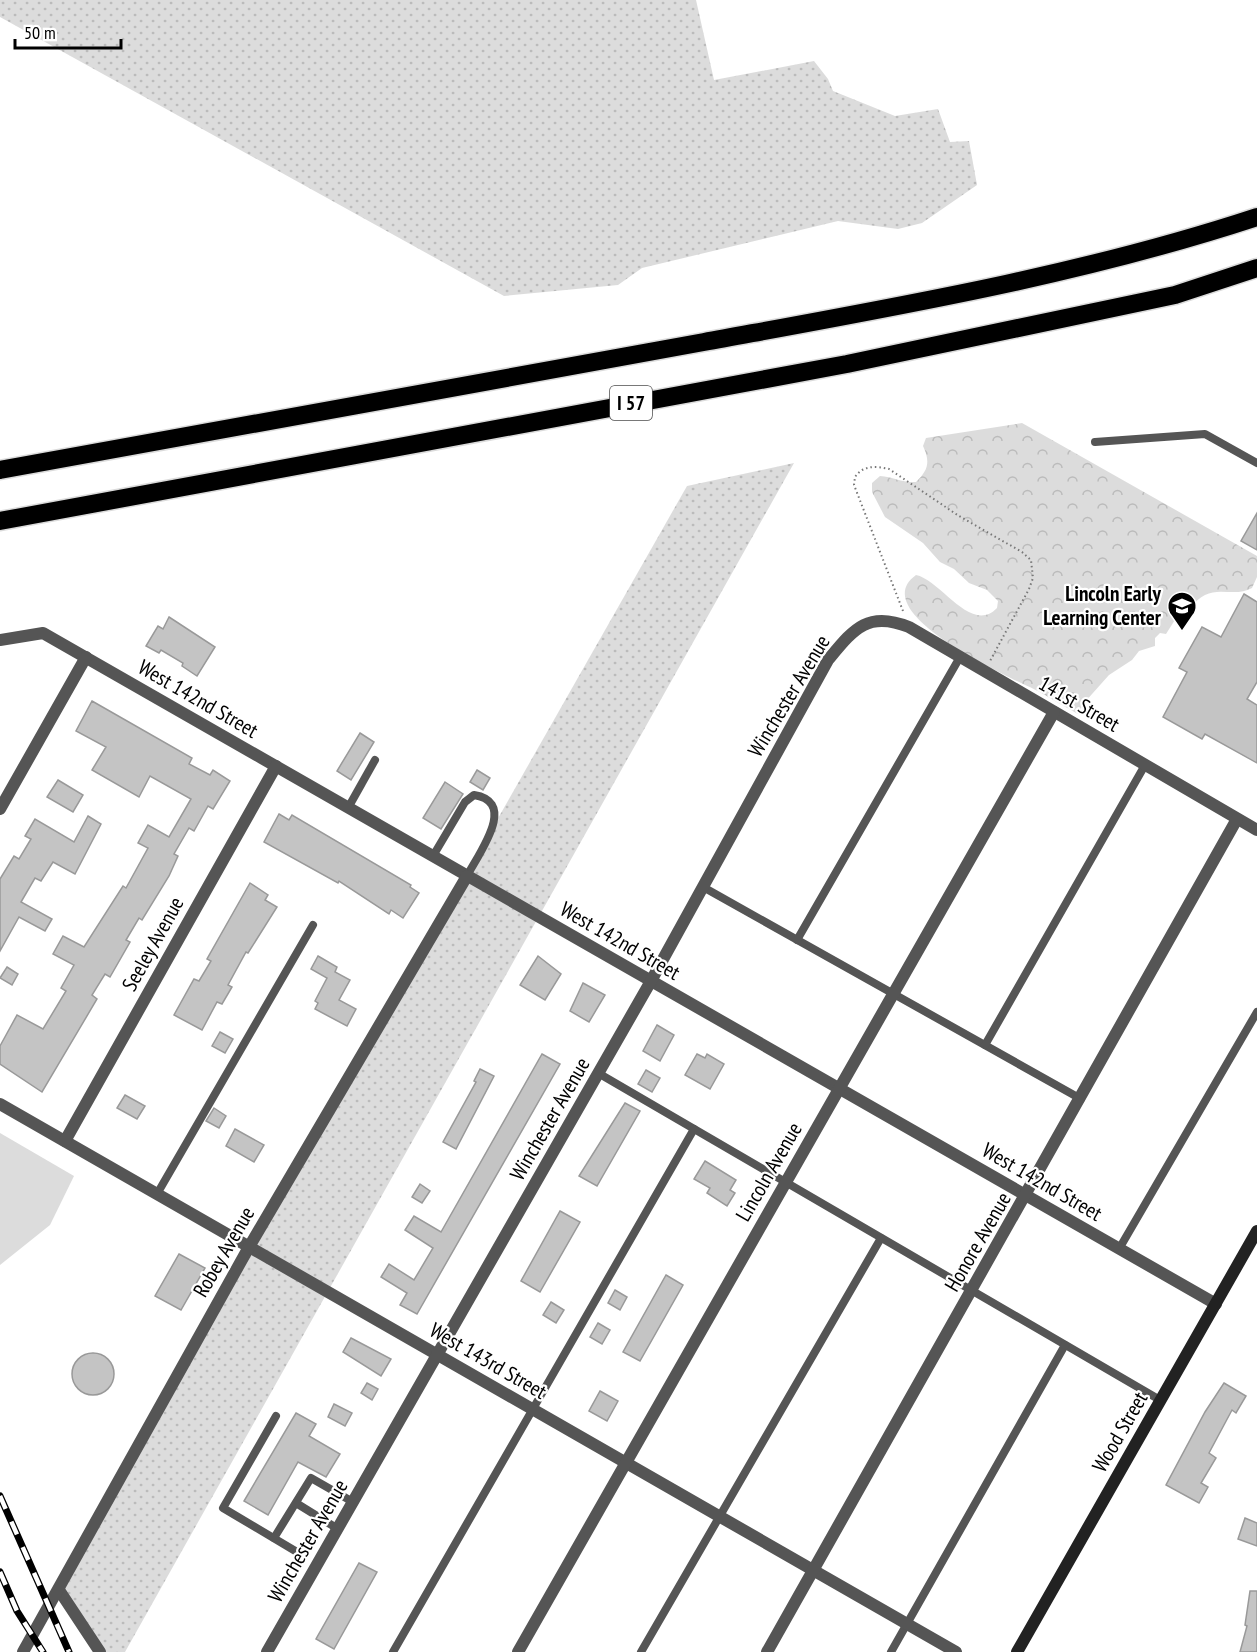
<svg xmlns="http://www.w3.org/2000/svg" width="1257" height="1652" viewBox="0 0 1257 1652" font-family="'PT Sans Narrow',sans-serif">
<defs>
<pattern id="grass-dots" width="8" height="8" patternUnits="userSpaceOnUse" patternTransform="scale(1.5)"><rect width="8" height="8" fill="#dcdcdc"/><path d="M2 2h.1M6 6h.1" fill="none" stroke="#bbb" stroke-width="1.8" stroke-linecap="round"/></pattern>
<pattern id="forest-crowns" width="20" height="18" patternUnits="userSpaceOnUse" patternTransform="scale(1.5)"><rect width="20" height="18" fill="#dcdcdc"/><path d="M2 6a3 3 0 1 1 6 0M12 15a3 3 0 1 1 6 0" fill="none" stroke="#bbb"/></pattern>
</defs>
<rect width="100%" height="100%" fill="#fff"/>
<g fill="url(#grass-dots)">
<polygon points="0,0 696,0 714,80 814,61 828,79 833,91 895,116 938,109 950,142 969,141 977,185 922,223 898,229 838,221 642,268 618,285 504,296 0,17"/>
<polygon points="794,463 125,1652 102,1652 59,1590 687,486"/>
</g>
<path fill="url(#forest-crowns)" d="M1022,423L1257,556V577L1252,588C1236,597 1220,587 1205,595C1194,600 1191,612 1178,615L1166,634L1160,633L1155,638V646L1139,651L1132,660L1109,675L1084,703L1078,714C1065,707 1052,699 1038,691C1014,679 863,613 916,575C941,580 971,635 997,608L998,601L987,590L969,583L954,569L940,562L923,543L885,517L872,492V483L880,476C893,477 903,483 916,482C929,470 930,461 923,446L926,438Z"/>
<polygon fill="#dcdcdc" points="0,1133 74,1176 50,1225 0,1265"/>
<g fill="#c4c4c4" stroke="#999" stroke-width="1.5">
<polygon points="1257,513 1257,550 1241,541"/>
<polygon points="1244,594 1257,602 1257,682 1247,699 1257,705 1257,763 1205,734 1202,739 1163,717 1187,672 1179,668 1202,627 1221,637"/>
<polygon points="169,617 215,647 197,676 182,666 183,663 161,650 159,653 146,646 158,626 163,629"/>
<polygon points="92,701 192,758 189,764 210,775 213,770 230,781 213,809 208,806 194,831 189,828 174,854 178,856 169,876 142,920 139,918 126,940 130,942 110,977 105,974 92,995 97,999 42,1092 0,1064 0,1046 17,1015 43,1029 66,991 61,988 74,965 53,954 63,936 84,947 123,886 126,888 148,848 138,843 148,825 169,837 191,799 150,776 139,797 92,770 106,747 76,731"/>
<polygon points="360,733 374,742 351,780 337,771"/>
<polygon points="477,770 490,778 483,790 470,782"/>
<polygon points="58,780 83,795 73,812 47,797"/>
<polygon points="445,782 463,794 441,829 423,818"/>
<polygon points="279,814 289,820 292,815 411,885 410,887 419,893 403,918 391,910 389,914 339,881 338,883 264,842"/>
<polygon points="88,816 101,824 75,874 53,862 41,881 35,878 21,902 52,919 45,931 19,917 0,951 0,879 14,856 19,859 31,839 25,836 35,819 74,842"/>
<polygon points="250,883 268,895 265,900 277,907 248,953 246,952 228,985 232,987 222,1004 217,1002 202,1030 174,1015 194,979 199,981 211,961 207,959"/>
<polygon points="318,956 337,967 335,972 350,980 339,1000 356,1009 347,1026 315,1009 318,1003 315,1001 327,978 311,969"/>
<polygon points="538,956 561,974 545,1000 520,985"/>
<polygon points="7,967 18,974 12,985 0,978"/>
<polygon points="583,983 605,995 589,1022 570,1011"/>
<polygon points="657,1025 674,1035 660,1061 643,1051"/>
<polygon points="220,1032 233,1039 225,1053 212,1046"/>
<polygon points="542,1054 560,1064 417,1314 400,1305 407,1293 381,1277 389,1264 414,1280 433,1248 405,1230 414,1216 441,1232"/>
<polygon points="697,1054 705,1058 707,1054 724,1064 710,1089 685,1075"/>
<polygon points="480,1069 494,1076 456,1149 443,1142 476,1082 474,1081"/>
<polygon points="646,1070 660,1078 652,1092 638,1084"/>
<polygon points="125,1095 145,1106 137,1119 117,1108"/>
<polygon points="625,1103 640,1111 597,1186 579,1176"/>
<polygon points="214,1108 226,1116 219,1128 206,1121"/>
<polygon points="235,1129 264,1145 254,1162 226,1146"/>
<polygon points="705,1161 736,1180 730,1190 735,1193 727,1206 707,1193 710,1188 694,1179"/>
<polygon points="420,1184 430,1191 422,1203 412,1197"/>
<polygon points="560,1211 580,1222 540,1292 521,1281"/>
<polygon points="179,1254 205,1268 181,1310 155,1296"/>
<polygon points="666,1275 683,1285 640,1361 623,1352"/>
<polygon points="615,1290 627,1297 620,1310 608,1303"/>
<polygon points="551,1302 564,1310 556,1323 543,1315"/>
<polygon points="598,1323 610,1330 602,1344 590,1337"/>
<polygon points="351,1338 391,1359 381,1376 343,1352"/>
<circle cx="93" cy="1374" r="21"/>
<polygon points="367,1383 378,1389 372,1400 361,1393"/>
<polygon points="1224,1383 1246,1396 1236,1413 1232,1410 1209,1453 1216,1458 1201,1483 1208,1487 1199,1503 1166,1485 1205,1412"/>
<polygon points="600,1391 618,1401 607,1421 589,1411"/>
<polygon points="334,1404 352,1413 345,1426 328,1417"/>
<polygon points="296,1413 316,1424 309,1436 340,1454 326,1477 298,1462 268,1515 244,1501"/>
<polygon points="1245,1518 1257,1523 1257,1546 1238,1539"/>
<polygon points="359,1563 377,1572 334,1649 316,1639"/>
<polygon points="1250,1591 1257,1591 1257,1652 1240,1652 1247,1626 1245,1625"/>
</g>
<g fill="none" stroke-linecap="round" stroke-linejoin="round">
<g stroke="#dbdbdb" stroke-width="21">
<g id="motorway">
<path d="M0,470C235,428 470,386 704,342C889,308 1078,276 1257,217"/>
<polyline points="0,521 847,364 1175,295 1257,268"/>
</g>
</g>
<path stroke="#777" stroke-width="2" stroke-dasharray="1.5 3" stroke-linecap="butt" d="M903,611L854,485L855,477C863,465 876,466 889,469L959,516L1022,552L1031,560L1033,578L1029,589L990,661"/>
<g stroke="#555" stroke-width="8">
<polyline points="1095,442 1205,434 1257,463"/>
<polyline points="348,808 375,760"/>
<path d="M433,856L465,802L474,795C518,802 479,853 467,876"/>
<polyline points="703,887 1081,1099"/>
<polyline points="797,940 960,657"/>
<polyline points="985,1045 1145,765"/>
<polyline points="598,1073 1160,1400"/>
<polyline points="157,1194 313,925"/>
<polyline points="1119,1249 1257,1012"/>
<polyline points="276,1416 223,1508 297,1552"/>
<polyline points="296,1503 338,1529"/>
<polyline points="274,1538 311,1478 353,1502"/>
<polyline points="393,1652 694,1129"/>
<polyline points="641,1652 881,1238"/>
<polyline points="891,1652 1065,1345"/>
</g>
<g stroke="#555" stroke-width="12">
<polyline points="0,640 43,633 1216,1304"/>
<polyline points="0,809 86,657"/>
<polyline points="0,1104 956,1652"/>
<polyline points="65,1141 276,766"/>
<polyline points="59,1590 100,1652"/>
<polyline points="23,1652 249,1247 467,876"/>
<path d="M267,1652L651,981L828,660C853,630 867,610 909,627L1257,830"/>
<polyline points="518,1652 1054,712"/>
<polyline points="767,1652 1237,819"/>
</g>
<polyline stroke="#222" stroke-width="12" points="1017,1652 1257,1231"/>
<use href="#motorway" stroke="#000" stroke-width="18"/>
<g stroke="#000" stroke-width="7">
<g id="rail">
<polyline points="0,1496 69,1652"/>
<polyline points="0,1572 17,1611 43,1652"/>
</g>
</g>
<use href="#rail" stroke="#fff" stroke-width="4.5" stroke-dasharray="14" stroke-linecap="butt"/>
</g>
<defs>
<g id="school-pin" transform="scale(1.5)"><path d="M0 17L-7.5 6A9.5 9.5 0 1 1 7.5 6Z" fill="#000" stroke="#fff"/><path d="M0-5L7-2L0 1L-7-2ZM-4 1L0 2.5L4 1V4Q0 6-4 4Z" fill="#fff"/></g>
</defs>
<g fill-rule="evenodd">
<use href="#school-pin" x="1182" y="606"/>
</g>
<g text-anchor="middle" stroke-width="4.5" stroke-linejoin="round" paint-order="stroke">
<rect fill="#fff" stroke="#4c4c4c" stroke-width="1.5" x="610" y="386" width="42" height="34" rx="4.5"/>
<g font-size="20" font-weight="bold" fill="#000">
<text x="631" y="410">I 57</text>
</g>
<g font-size="21" font-weight="bold" fill="#000" stroke="#fff" text-anchor="end">
<text x="1161" y="601">Lincoln Early<tspan x="1161" dy="24">Learning Center</tspan></text>
</g>
<g font-size="21" fill="#000" stroke="#fff">
<text transform="translate(789 696) rotate(-59)" y="7">Winchester Avenue</text>
<text transform="translate(198 699) rotate(30)" y="7">West 142nd Street</text>
<text transform="translate(1079 704) rotate(30)" y="7">141st Street</text>
<text transform="translate(620 941) rotate(30)" y="7">West 142nd Street</text>
<text transform="translate(153 944) rotate(-61)" y="7">Seeley Avenue</text>
<text transform="translate(550 1119) rotate(-60)" y="7">Winchester Avenue</text>
<text transform="translate(769 1172) rotate(-60)" y="7">Lincoln Avenue</text>
<text transform="translate(1042 1182) rotate(30)" y="7">West 142nd Street</text>
<text transform="translate(978 1242) rotate(-60)" y="7">Honore Avenue</text>
<text transform="translate(224 1252) rotate(-60)" y="7">Robey Avenue</text>
<text transform="translate(488 1361) rotate(30)" y="7">West 143rd Street</text>
<text transform="translate(1120 1432) rotate(-60)" y="7">Wood Street</text>
<text transform="translate(308 1541) rotate(-60)" y="7">Winchester Avenue</text>
</g>
</g>
<path d="M15 39v9h106v-9" fill="none" stroke="#000000" stroke-width="3"/>
<text x="24" y="39" font-size="18" fill="#000000" stroke="#ffffff" stroke-width="4.5" paint-order="stroke">50 m</text>
</svg>
